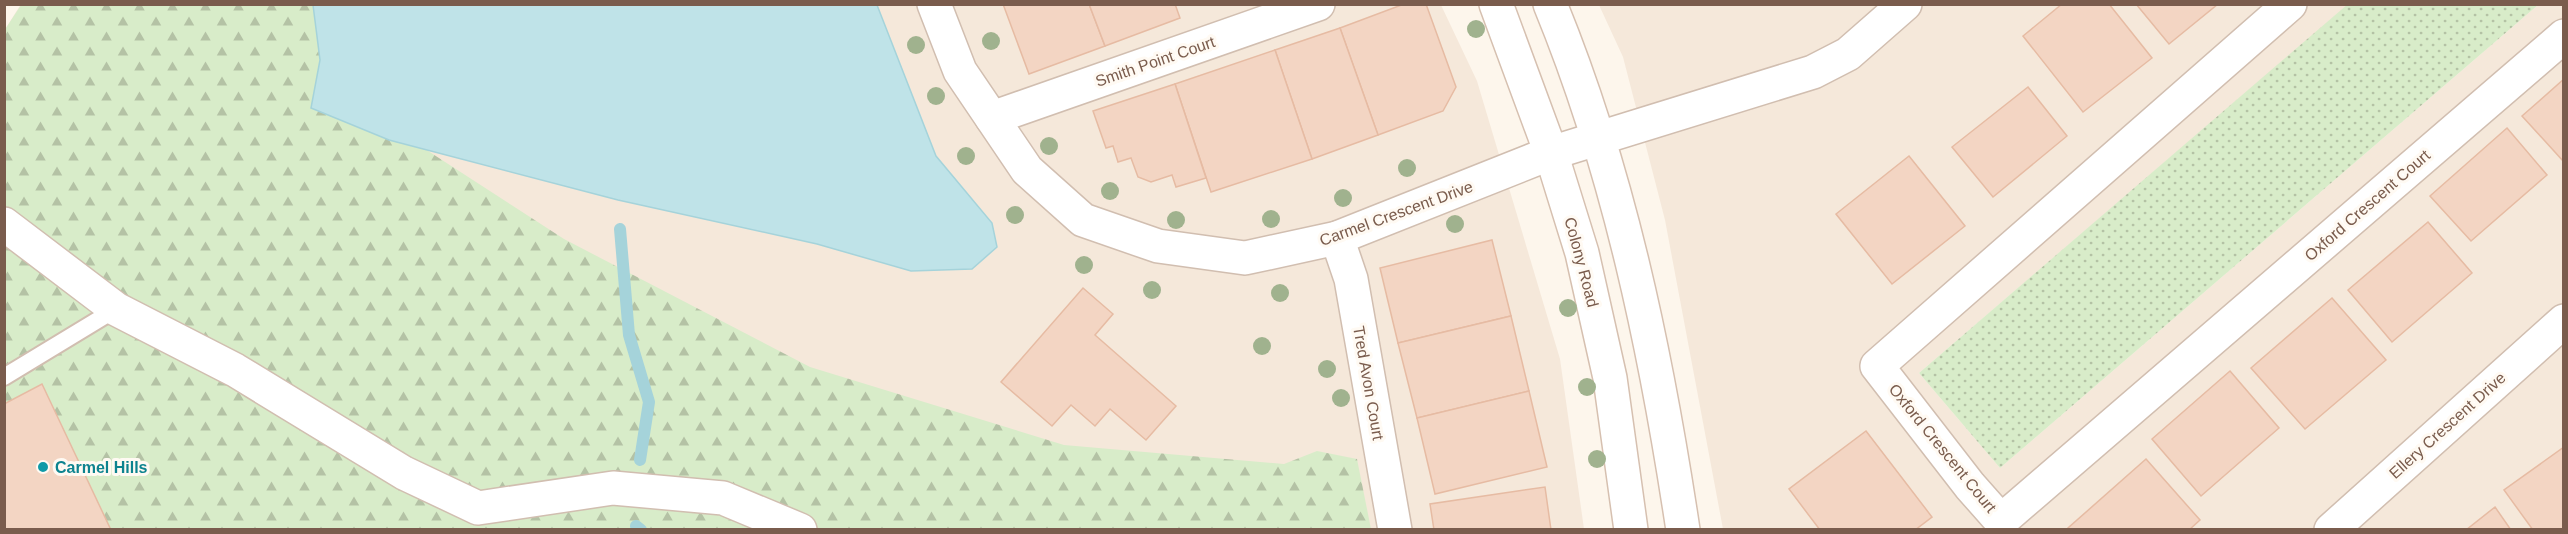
<svg xmlns="http://www.w3.org/2000/svg" width="2568" height="534" viewBox="0 0 2568 534" font-family="Arial,sans-serif">
<defs>
<pattern id="grass-dots" width="8" height="8" patternUnits="userSpaceOnUse" patternTransform="scale(1.5)"><rect width="8" height="8" fill="#d8ecc9"/><path d="M2 2h.1M6 6h.1" fill="none" stroke="#b4c2a5" stroke-width="1.8" stroke-linecap="round"/></pattern>
<pattern id="forest-firs" width="22" height="20" patternUnits="userSpaceOnUse" patternTransform="scale(1.5)"><rect width="22" height="20" fill="#d8ecc9"/><path d="M5 1l3.5 6h-7zM16 11l3.5 6h-7z" fill="#b4c2a5"/></pattern>
</defs>
<rect width="100%" height="100%" fill="#fdf6ec"/>
<g fill="#f5e8da">
<polygon points="21,4 1441,5 1477,81 1560,359 1584,529 5,529 4,31"/>
<polygon points="1599,5 2348,5 1919,373 2000,468 2538,5 2563,5 2563,529 1723,529 1665,220 1623,57"/>
</g>
<polygon fill="url(#grass-dots)" points="2348,4 2538,5 2000,468 1919,373"/>
<polygon fill="url(#forest-firs)" points="21,5 313,5 320,60 311,108 389,140 425,149 564,239 810,367 1064,445 1284,464 1317,451 1357,459 1371,529 5,529 4,31"/>
<polygon fill="#bfe3e8" stroke="#a5d3da" stroke-width="1.5" points="313,5 877,5 936,156 992,223 997,247 972,269 911,271 817,244 618,200 389,140 311,108 320,60"/>
<g fill="none" stroke-linecap="round" stroke-linejoin="round">
<g stroke="#a5d3da" stroke-width="12">
<polyline points="620,229 629,335 649,402 640,460"/>
<polyline points="636,526 641,530"/>
</g>
</g>
<g fill="#f3d5c3" stroke="#e6bba3" stroke-width="1.5">
<polygon points="1003,4 1089,4 1105,46 1029,74"/>
<polygon points="1089,4 1175,4 1180,18 1105,46"/>
<polygon points="1404,4 1426,4 1456,87 1443,111 1378,135 1340,28"/>
<polygon points="2062,4 2109,4 2152,58 2083,112 2023,36"/>
<polygon points="2136,4 2218,4 2169,44"/>
<polygon points="1340,28 1378,135 1312,159 1275,50"/>
<polygon points="1275,50 1312,159 1211,192 1175,84"/>
<polygon points="2564,79 2564,162 2522,116"/>
<polygon points="1175,84 1206,178 1176,187 1172,175 1151,182 1138,177 1131,158 1118,162 1113,146 1106,148 1093,111"/>
<polygon points="2028,87 2067,136 1993,197 1952,147"/>
<polygon points="2507,128 2547,175 2471,241 2430,196"/>
<polygon points="1909,156 1965,226 1892,284 1836,214"/>
<polygon points="2428,222 2472,273 2392,342 2348,290"/>
<polygon points="1492,240 1511,316 1398,343 1380,268"/>
<polygon points="1083,288 1113,314 1095,335 1176,406 1146,440 1110,409 1095,426 1071,405 1052,426 1001,382"/>
<polygon points="2332,298 2386,360 2305,429 2251,368"/>
<polygon points="1511,316 1529,391 1417,418 1398,343"/>
<polygon points="2230,371 2279,428 2201,496 2152,439"/>
<polygon points="42,384 111,530 4,530 4,404"/>
<polygon points="1529,391 1547,467 1435,494 1417,418"/>
<polygon points="1866,431 1932,517 1915,530 1820,530 1789,489"/>
<polygon points="2564,447 2564,530 2533,530 2504,490"/>
<polygon points="2146,459 2200,520 2189,530 2069,530 2068,528"/>
<polygon points="1545,487 1551,530 1434,530 1430,504"/>
<polygon points="2495,507 2511,530 2466,530"/>
</g>
<g fill="none" stroke-linecap="round" stroke-linejoin="round">
<g stroke="#d1beb0" stroke-width="20">
<polyline id="service" points="4,377 116,309"/>
</g>
<g stroke="#d1beb0" stroke-width="36">
<g id="minor">
<polyline points="934,4 960,71 1027,170 1083,220 1158,246 1245,258 1337,238 1551,153 1813,72 1848,54 1905,4"/>
<polyline points="2290,4 1877,366 1970,486 2001,521 2564,36"/>
<polyline points="992,118 1318,4"/>
<polyline points="4,224 116,309 235,370 404,473 478,508 613,488 723,498 800,530"/>
<polyline points="1337,238 1351,279 1395,530"/>
<polyline points="2331,530 2564,321"/>
</g>
</g>
<g stroke="#d6c0b0" stroke-width="36">
<g id="secondary">
<polyline points="1496,4 1551,153 1582,253 1610,378 1631,530"/>
<path d="M1550,4C1619,172 1656,351 1683,530"/>
</g>
</g>
<use href="#service" stroke="#fff" stroke-width="16"/>
<use href="#minor" stroke="#fff" stroke-width="33"/>
<use href="#secondary" stroke="#fff" stroke-width="33"/>
</g>
<g fill="#a0b28e">
<circle cx="1476" cy="29" r="9"/>
<circle cx="991" cy="41" r="9"/>
<circle cx="916" cy="45" r="9"/>
<circle cx="936" cy="96" r="9"/>
<circle cx="1049" cy="146" r="9"/>
<circle cx="966" cy="156" r="9"/>
<circle cx="1407" cy="168" r="9"/>
<circle cx="1110" cy="191" r="9"/>
<circle cx="1343" cy="198" r="9"/>
<circle cx="1015" cy="215" r="9"/>
<circle cx="1271" cy="219" r="9"/>
<circle cx="1176" cy="220" r="9"/>
<circle cx="1455" cy="224" r="9"/>
<circle cx="1084" cy="265" r="9"/>
<circle cx="1152" cy="290" r="9"/>
<circle cx="1280" cy="293" r="9"/>
<circle cx="1568" cy="308" r="9"/>
<circle cx="1262" cy="346" r="9"/>
<circle cx="1327" cy="369" r="9"/>
<circle cx="1587" cy="387" r="9"/>
<circle cx="1341" cy="398" r="9"/>
<circle cx="1597" cy="459" r="9"/>
</g>
<circle fill="#0f9aa8" stroke="#fffaf3" stroke-width="2" cx="43" cy="467" r="6"/>
<g text-anchor="middle" stroke-width="6" stroke-linejoin="round" paint-order="stroke">
<g font-size="16" fill="#7a5c4d" stroke="#fffaf3">
<text transform="translate(1155 61) rotate(-19)" y="6">Smith Point Court</text>
<text transform="translate(2367 205) rotate(-41)" y="6">Oxford Crescent Court</text>
<text transform="translate(1396 213) rotate(-20)" y="6">Carmel Crescent Drive</text>
<text transform="translate(1582 262) rotate(75)" y="6">Colony Road</text>
<text transform="translate(1369 383) rotate(80)" y="6">Tred Avon Court</text>
<text transform="translate(2447 425) rotate(-42)" y="6">Ellery Crescent Drive</text>
<text transform="translate(1943 448) rotate(51)" y="6">Oxford Crescent Court</text>
</g>
<g font-size="16" font-weight="bold" fill="#0d838f" stroke="#fffaf3" text-anchor="start">
<text x="55" y="473">Carmel Hills</text>
</g>
</g>
<rect width="2568" height="534" fill="none" stroke="#7a5c4d" stroke-width="12"/>
</svg>
